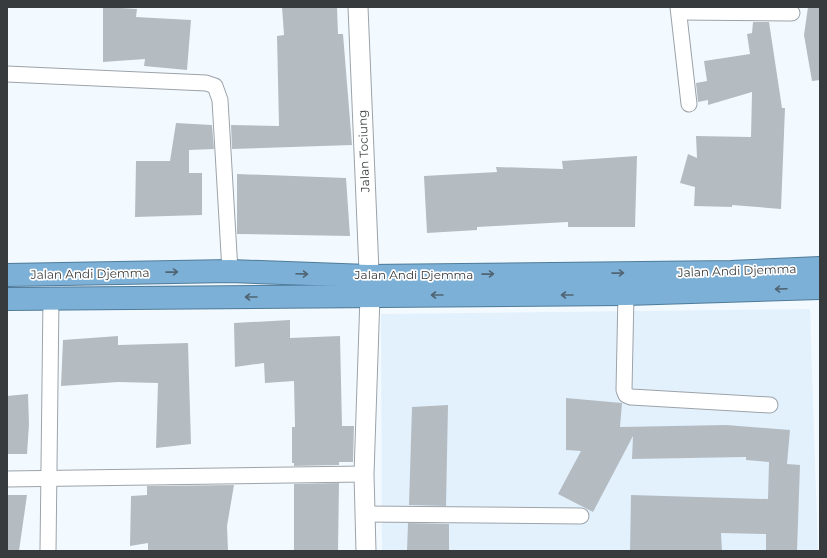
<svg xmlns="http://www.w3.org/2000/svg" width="827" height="558" viewBox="0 0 827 558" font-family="Montserrat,sans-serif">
<rect width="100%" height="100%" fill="#f3faff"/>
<polygon fill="#e3f1fd" points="810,309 818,551 382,551 381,314"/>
<g fill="#b4bcc2">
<polygon points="103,7 137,9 136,17 191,20 187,70 144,66 145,59 103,62"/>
<polygon points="282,7 337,7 338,34 343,34 352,145 232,149 231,125 279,126 277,36 284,35"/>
<polygon points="808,7 820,7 820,80 812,81 804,35"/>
<polygon points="753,22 769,22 782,108 785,108 781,209 732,205 732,207 694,206 695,187 680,183 688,154 697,158 696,136 751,137 752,92 708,105 708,100 698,102 696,83 707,81 704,61 750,54 747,34 752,33"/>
<polygon points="176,123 212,125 214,149 189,150 189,173 202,173 202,215 135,217 136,161 170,161"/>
<polygon points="637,156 635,227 568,227 568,222 477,227 477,230 427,233 424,176 497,172 496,167 563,169 562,161"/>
<polygon points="237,174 346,178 350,236 237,234"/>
<polygon points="290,320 290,338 340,336 342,426 354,426 353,462 339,462 339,465 294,466 294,463 292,463 292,427 295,427 294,381 265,383 264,363 235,367 234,323"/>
<polygon points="118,336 118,345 188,343 191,444 156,448 158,383 118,382 61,386 63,340"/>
<polygon points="28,394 29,424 27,454 7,454 7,396"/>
<polygon points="566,398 622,403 620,427 726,425 790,430 787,464 800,465 797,551 766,551 766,534 721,533 722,551 630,551 631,495 768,499 769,462 746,460 746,457 632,459 633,436 593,512 558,494 581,451 566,450"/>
<polygon points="448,405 446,506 409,505 412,407"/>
<polygon points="339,483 338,551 294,551 294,484"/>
<polygon points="234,485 227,526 228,551 148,551 148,543 130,546 131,496 147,495 147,486"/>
<polygon points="7,495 27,495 19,551 7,551"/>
<polygon points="408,523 449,524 449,551 407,551"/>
</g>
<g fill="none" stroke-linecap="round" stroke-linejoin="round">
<g stroke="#9ca3a9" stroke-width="17">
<g id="minor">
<polyline points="678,7 689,104"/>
<polyline points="679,12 792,13"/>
<polyline points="7,74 206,83 215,86 220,100 230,271"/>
<polyline points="626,294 624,390 626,395 631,397 770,405"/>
<polyline points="7,479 364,474"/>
<polyline points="365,514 581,516"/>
<polyline points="48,551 51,298"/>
</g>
</g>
<g stroke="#9ca3a9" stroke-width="21">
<polyline id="tertiary" points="358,7 370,296 364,474 366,551"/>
</g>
<g stroke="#4f7b9a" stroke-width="24">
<g id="trunk">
<polyline points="7,275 230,271 368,276 731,272 820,268"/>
<polyline points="7,299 626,294 820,288"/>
</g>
</g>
<use href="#minor" stroke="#fff" stroke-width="15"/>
<use href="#tertiary" stroke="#fff" stroke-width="19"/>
<use href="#trunk" stroke="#7cb0d6" stroke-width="22"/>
</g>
<defs><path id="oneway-shaft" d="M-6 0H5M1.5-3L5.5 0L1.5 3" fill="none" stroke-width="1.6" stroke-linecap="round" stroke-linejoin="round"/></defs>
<g stroke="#506473">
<use href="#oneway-shaft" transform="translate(172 272) rotate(-1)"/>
<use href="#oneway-shaft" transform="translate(618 273) rotate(-1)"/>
<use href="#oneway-shaft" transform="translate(302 274) rotate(2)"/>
<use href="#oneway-shaft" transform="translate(488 274) rotate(-1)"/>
<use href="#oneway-shaft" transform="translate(781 289) rotate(178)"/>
<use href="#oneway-shaft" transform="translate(437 295) rotate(180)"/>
<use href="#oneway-shaft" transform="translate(567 295) rotate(180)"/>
<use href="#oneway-shaft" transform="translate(251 297) rotate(180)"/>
</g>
<g text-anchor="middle" stroke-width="3.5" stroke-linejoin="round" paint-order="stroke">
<g font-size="12" fill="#383b3d" stroke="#fff">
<text transform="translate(364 151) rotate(-92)" y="4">Jalan Tociung</text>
<text transform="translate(737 271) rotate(-2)" y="4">Jalan Andi Djemma</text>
<text transform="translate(90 274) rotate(-1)" y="4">Jalan Andi Djemma</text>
<text x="414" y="279">Jalan Andi Djemma</text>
</g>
</g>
<rect width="827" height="558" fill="none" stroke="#383b3d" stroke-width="16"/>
</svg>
